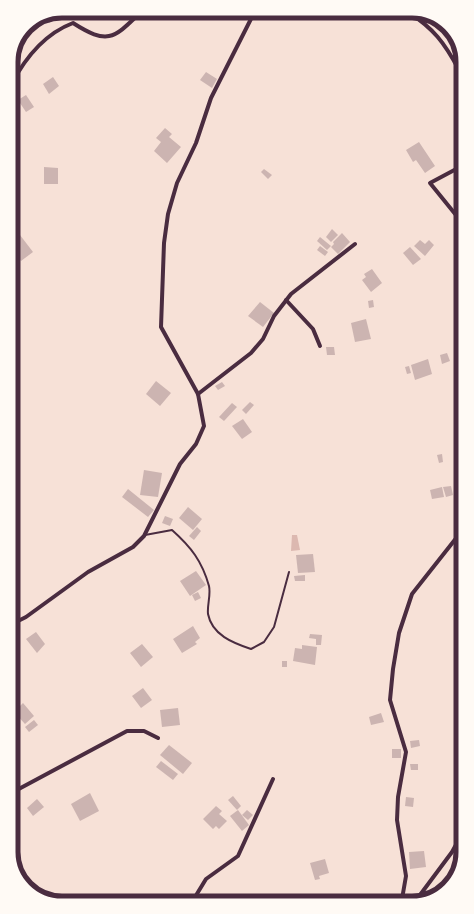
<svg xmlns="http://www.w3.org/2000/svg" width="474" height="914" viewBox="0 0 474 914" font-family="Merriweather,serif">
<rect width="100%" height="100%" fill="#f7e1d7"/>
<polygon fill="#dcb8b0" points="292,535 297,535 300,550 291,551"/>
<g fill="#ccb4b1">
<polygon points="62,11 66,11 49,23 46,18"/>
<polygon points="96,11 104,11 105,13 101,16"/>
<polygon points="42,19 45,23 38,28 33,23"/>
<polygon points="206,72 217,79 212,88 200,80"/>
<polygon points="53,77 59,86 49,94 43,84"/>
<polygon points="26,95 34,107 26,112 18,100"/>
<polygon points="165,128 172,134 169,137 181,147 167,163 154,151 161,142 156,138"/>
<polygon points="419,142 435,166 425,173 416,160 413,162 406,150"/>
<polygon points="44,167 58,168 58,184 44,184"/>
<polygon points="264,169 272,175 268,179 261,172"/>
<polygon points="332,229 338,235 331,242 326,237"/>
<polygon points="342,233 350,242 338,254 331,247 334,244 333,242"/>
<polygon points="20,235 33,252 21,261 12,250 12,242"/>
<polygon points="320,237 331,246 327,250 317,241"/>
<polygon points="420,240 425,244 429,240 434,245 425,256 414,246"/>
<polygon points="320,246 328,252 325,256 317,250"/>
<polygon points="410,247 421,259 413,265 403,253"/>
<polygon points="372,269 382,283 371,292 362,280 366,277 364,274"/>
<polygon points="373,300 374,307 369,308 368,301"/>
<polygon points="260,302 274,313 263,327 248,316"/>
<polygon points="366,319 371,339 355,342 351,323"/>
<polygon points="326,347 334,347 335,355 327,355"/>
<polygon points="447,353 450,361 442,364 440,355"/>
<polygon points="428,359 432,374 415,380 411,365"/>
<polygon points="409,366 411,373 407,374 405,367"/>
<polygon points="156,381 171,393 160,406 146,394"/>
<polygon points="222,382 225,386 218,390 215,386"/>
<polygon points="250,402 254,405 246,414 242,410"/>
<polygon points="232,403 237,407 224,421 219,417"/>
<polygon points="243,419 252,432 242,439 232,426"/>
<polygon points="442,454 443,462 439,463 437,455"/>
<polygon points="144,470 162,473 158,497 140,495"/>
<polygon points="451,486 453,495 446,497 443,487"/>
<polygon points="442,487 444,497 432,499 430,490"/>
<polygon points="128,489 154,510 148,517 122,497"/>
<polygon points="188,507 202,519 193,530 179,518"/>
<polygon points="165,516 173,519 170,526 162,523"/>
<polygon points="197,527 201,531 194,540 189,536"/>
<polygon points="313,554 315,572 298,573 296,555"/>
<polygon points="196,571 206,585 190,596 180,581"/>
<polygon points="305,575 305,581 295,581 294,576"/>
<polygon points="198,592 201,598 195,601 192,595"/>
<polygon points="193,626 200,638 195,642 197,644 182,653 173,639"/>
<polygon points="36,632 45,644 37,653 26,639"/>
<polygon points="310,634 322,635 321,645 316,645 316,639 309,638"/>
<polygon points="142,644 153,657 141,667 130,653"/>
<polygon points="302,645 317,647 315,665 293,661 295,648 302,649"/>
<rect x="282" y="661" width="5" height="6"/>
<polygon points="143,688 152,700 141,708 132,696"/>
<polygon points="23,703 34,716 25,724 14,712"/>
<polygon points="178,708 180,725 162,727 160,710"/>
<polygon points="381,713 384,722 371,725 369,717"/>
<polygon points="34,720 38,725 29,732 25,727"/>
<polygon points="419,740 420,746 411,748 410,741"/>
<polygon points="169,745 192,763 183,774 160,755"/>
<rect x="392" y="749" width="9" height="9"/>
<polygon points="161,761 178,774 173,780 156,767"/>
<polygon points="410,764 418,764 418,770 411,770"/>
<polygon points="90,793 99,811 80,821 71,804"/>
<polygon points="233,796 241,806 237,810 228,800"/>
<polygon points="406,797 414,798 413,807 405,806"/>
<polygon points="37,799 44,807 33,816 27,808"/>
<polygon points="216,806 222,811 219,814 227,821 219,829 216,826 213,829 203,819"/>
<polygon points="238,810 249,825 242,831 230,816"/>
<polygon points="247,810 253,815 248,820 242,815"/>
<polygon points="424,851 426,867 410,869 409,852"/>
<polygon points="325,859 329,873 319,876 320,879 315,880 310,863"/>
</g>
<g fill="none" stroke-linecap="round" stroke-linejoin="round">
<path stroke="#4a2c40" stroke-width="2" d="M145,535L172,530C191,547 202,561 209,586C211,595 207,605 208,614C212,635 233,643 251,649L264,642L274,627L289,572"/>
<g stroke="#4a2c40" stroke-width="4">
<path d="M407,11C434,29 444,42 459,70"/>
<path d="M11,85C25,58 44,34 73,23C109,46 114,38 142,11"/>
<polyline points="460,167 430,183 460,220"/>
<polyline points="286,300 313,329 320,346"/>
<polyline points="198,394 251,353 263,339 274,316 291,294 355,244"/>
<polyline points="14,623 26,617 88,572 133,547 144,536 180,464 196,444 204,426 198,394 161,327 164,243 168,214 177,183 196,143 211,98 255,11"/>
<polyline points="15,791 127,731 144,731 158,738"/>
<polyline points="402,899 406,876 397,820 398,797 406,752 390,700 393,669 399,633 412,594 461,532"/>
<polyline points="417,899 452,852 463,832"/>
<polyline points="192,902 206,879 238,856 273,779"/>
</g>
</g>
<path d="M0 0H474V914H0ZM62 18H412A44 44 0 0 1 456 62V852A44 44 0 0 1 412 896H62A44 44 0 0 1 18 852V62A44 44 0 0 1 62 18Z" fill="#fffaf5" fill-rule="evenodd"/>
<path fill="none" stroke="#4a2c40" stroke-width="5" d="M62 18H412A44 44 0 0 1 456 62V852A44 44 0 0 1 412 896H62A44 44 0 0 1 18 852V62A44 44 0 0 1 62 18Z"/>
</svg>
